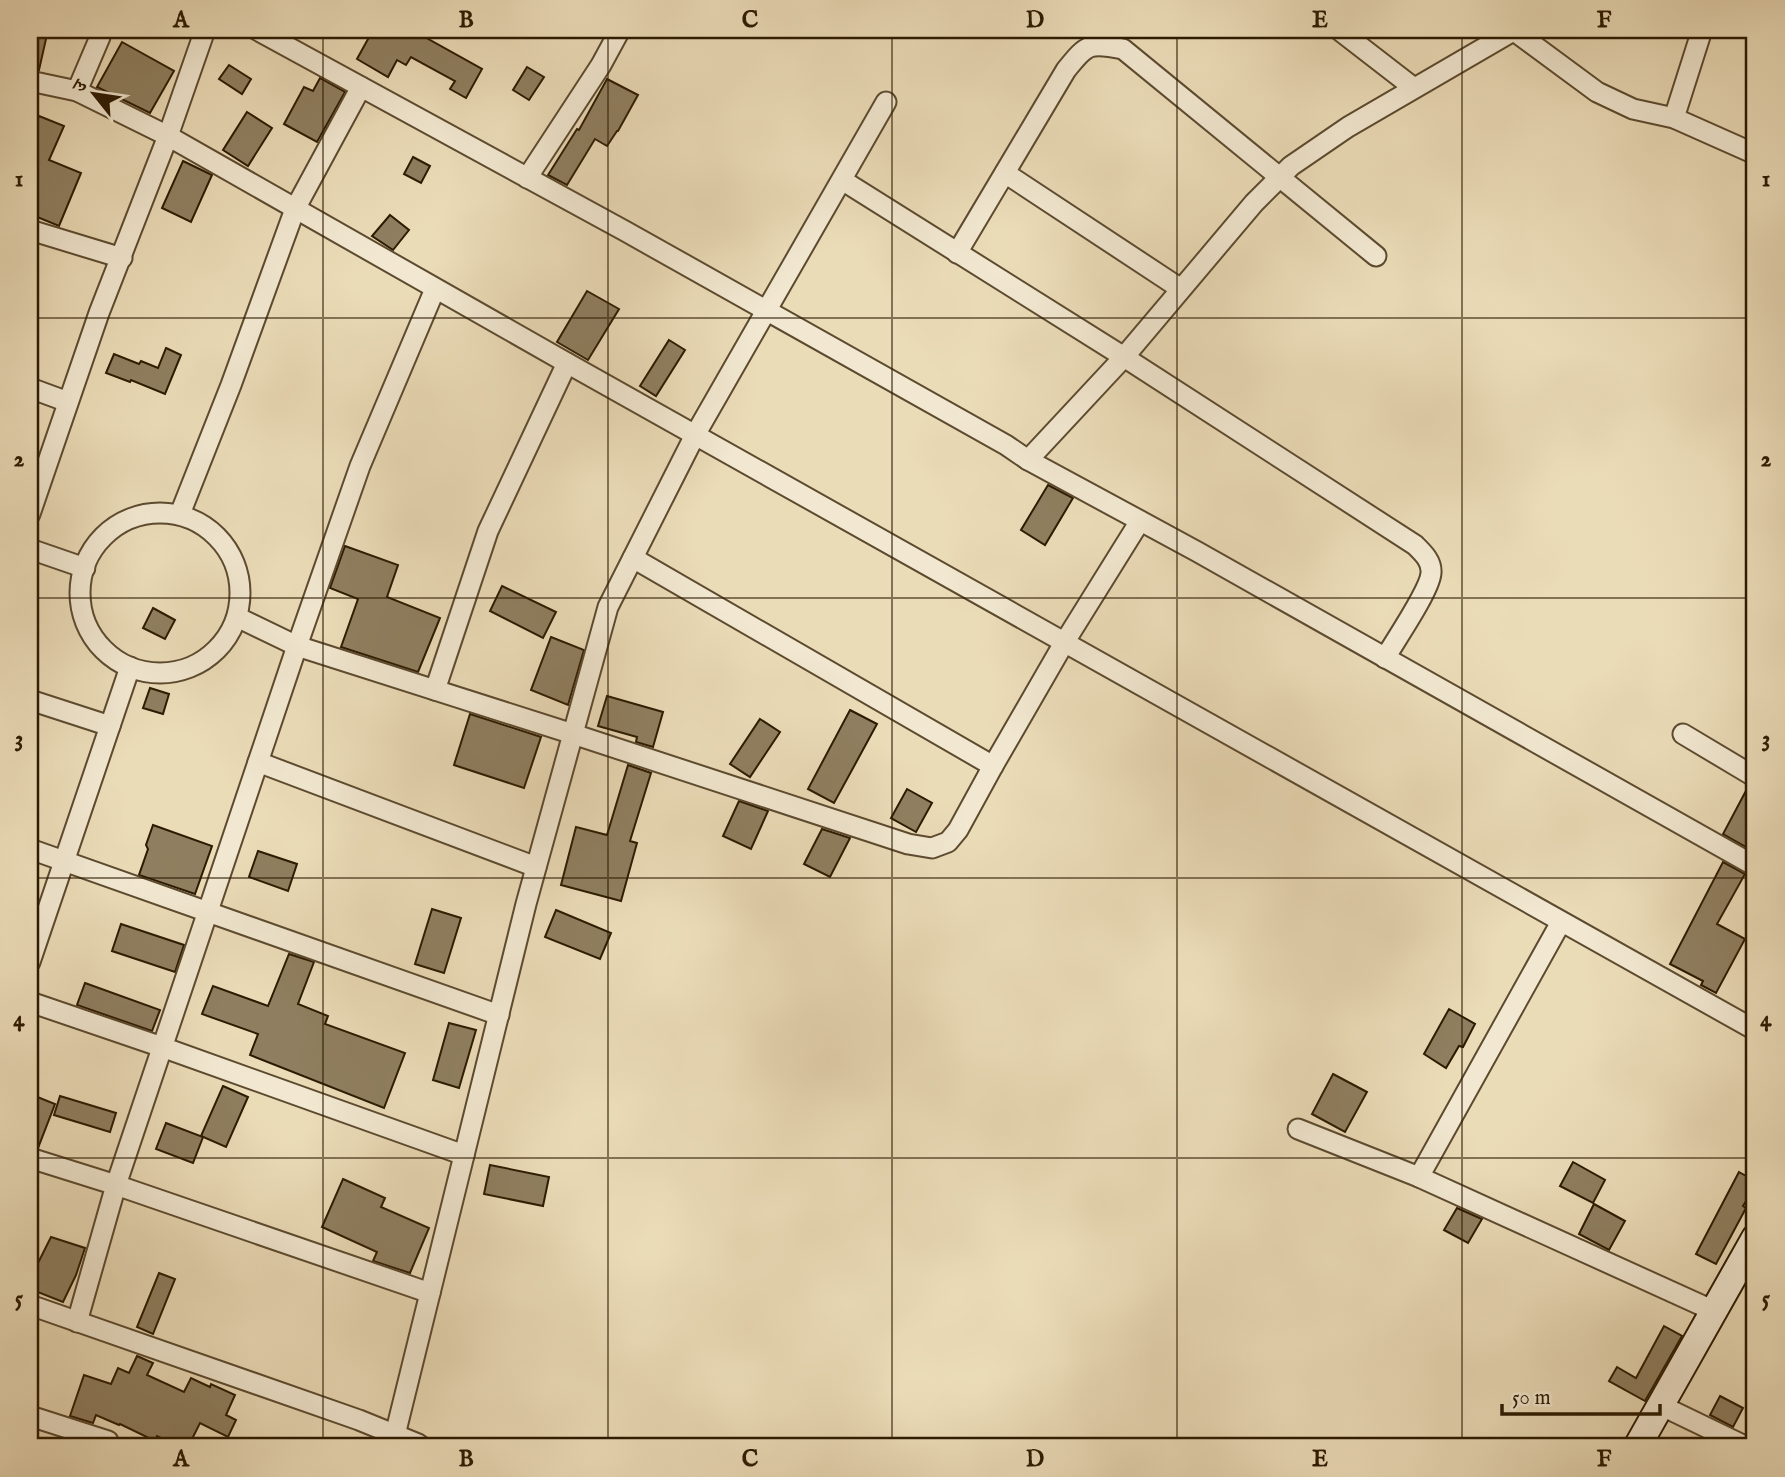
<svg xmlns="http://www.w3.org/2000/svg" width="1785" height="1477" viewBox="0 0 1785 1477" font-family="'IM FELL English','Noto Serif Devanagari',serif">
<rect width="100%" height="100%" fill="#ebdcb8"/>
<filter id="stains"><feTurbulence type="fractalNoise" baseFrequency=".00286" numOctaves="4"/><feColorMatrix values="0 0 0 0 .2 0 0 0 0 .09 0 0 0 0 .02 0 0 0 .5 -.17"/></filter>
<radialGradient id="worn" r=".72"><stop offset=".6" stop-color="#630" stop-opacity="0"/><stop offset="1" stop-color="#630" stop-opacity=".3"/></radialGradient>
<g fill="#8f7f60" stroke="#2c1a01" stroke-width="2">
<polygon points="30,30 48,30 39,70 30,69"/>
<polygon points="373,30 412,30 482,69 466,98 450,89 455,81 411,57 406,65 397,60 388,77 357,59"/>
<polygon points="122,42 174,71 150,113 97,87"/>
<polygon points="229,65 251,79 242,94 219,79"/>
<polygon points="527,67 544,77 529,100 513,90"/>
<polygon points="320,78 345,92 317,142 284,124 304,87 313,91"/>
<polygon points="607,79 638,95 618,131 617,131 607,146 595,139 567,185 548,175 577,129 579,130"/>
<polygon points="247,112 272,128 248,166 223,150"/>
<polygon points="39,116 64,126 49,160 81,173 59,226 30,214 30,137"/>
<polygon points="413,157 430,166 421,183 404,174"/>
<polygon points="183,161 212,175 191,222 162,208"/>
<polygon points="390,215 409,230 393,250 372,236"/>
<polygon points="587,291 619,309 588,360 557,342"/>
<polygon points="669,340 685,350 656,396 640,386"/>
<polygon points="166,348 181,355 165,394 131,380 130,382 106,373 114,354 139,364 141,361 158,368"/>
<polygon points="1048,485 1073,498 1045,545 1021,530"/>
<polygon points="345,546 398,565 387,597 440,618 418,672 341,647 358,599 330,588"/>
<polygon points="502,586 556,612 543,638 490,611"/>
<polygon points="153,608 175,620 165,639 143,628"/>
<polygon points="551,637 584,650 568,705 531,690"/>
<polygon points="150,688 169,694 163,714 143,708"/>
<polygon points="607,696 663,712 653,747 636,742 637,737 598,726"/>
<polygon points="850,710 877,724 834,803 808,789"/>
<polygon points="470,714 541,737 524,788 454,765"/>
<polygon points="760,719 780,732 750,777 730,764"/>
<polygon points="628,765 651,773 630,841 637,843 621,901 561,885 576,827 607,835"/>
<polygon points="1748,787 1755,789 1755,852 1723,834"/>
<polygon points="907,789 932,803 916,832 891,818"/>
<polygon points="739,801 768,811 751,849 723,836"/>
<polygon points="153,825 212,846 195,894 139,875 148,849 146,845"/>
<polygon points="822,829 850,838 830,877 804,864"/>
<polygon points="258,851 297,864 288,891 249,877"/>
<polygon points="1723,862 1745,874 1717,924 1745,939 1716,993 1701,985 1703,981 1670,964"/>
<polygon points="432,909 461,918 444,973 415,964"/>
<polygon points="556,910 611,933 600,959 545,937"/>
<polygon points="121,924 184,945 175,972 112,951"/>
<polygon points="289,954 314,962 298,1004 328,1016 325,1024 405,1053 384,1108 250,1055 258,1034 202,1014 213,986 268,1006"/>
<polygon points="85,983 160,1010 152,1031 77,1005"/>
<polygon points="1449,1009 1475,1024 1463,1047 1459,1046 1446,1068 1424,1054"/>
<polygon points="449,1023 476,1030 459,1088 433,1080"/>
<polygon points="1333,1074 1367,1092 1345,1132 1312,1114"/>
<polygon points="223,1086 248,1097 226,1147 201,1136"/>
<polygon points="30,1094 55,1104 38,1148 30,1146"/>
<polygon points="60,1096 116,1113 110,1132 54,1115"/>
<polygon points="166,1123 203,1137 193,1163 156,1149"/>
<polygon points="1573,1162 1605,1180 1593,1203 1560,1186"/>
<polygon points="490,1165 549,1177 543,1206 484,1194"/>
<polygon points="1739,1172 1755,1181 1755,1187 1743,1206 1746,1208 1716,1264 1696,1254"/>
<polygon points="343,1179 385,1198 381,1207 429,1228 410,1273 373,1261 377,1252 322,1227"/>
<polygon points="1594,1204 1625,1221 1609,1250 1579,1234"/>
<polygon points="1457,1208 1482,1219 1468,1243 1444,1230"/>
<polygon points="51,1237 85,1248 76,1275 63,1302 30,1289 35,1274 33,1273"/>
<polygon points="159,1273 175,1279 153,1334 137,1327"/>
<polygon points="1664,1326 1682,1336 1645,1401 1609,1381 1617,1367 1636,1378"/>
<polygon points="137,1356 153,1363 147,1375 184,1392 191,1378 210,1387 211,1384 235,1395 226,1415 236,1420 228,1437 200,1423 188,1447 180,1447 157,1436 155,1441 120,1424 119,1425 96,1415 93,1423 70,1416 84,1375 111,1384 118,1368 129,1373"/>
<polygon points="1720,1396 1743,1408 1733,1427 1710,1415"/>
</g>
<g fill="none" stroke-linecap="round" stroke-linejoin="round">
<g stroke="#5c4a2f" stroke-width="23">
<g id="street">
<polyline points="257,30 625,231 1006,445 1028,460 1196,551 1755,866"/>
<polyline points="1339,30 1414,88"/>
<polyline points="1513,30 1597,92 1633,109 1674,118 1755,154"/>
<polyline points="30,81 77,91 168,136 567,363 1755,1030"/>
<polyline points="77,91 100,37 100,30"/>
<polyline points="1674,118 1702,30"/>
<polyline points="1005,173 1181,289"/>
<polyline points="527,178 601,65 620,30"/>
<path d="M842,180L1124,357L1415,545C1423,553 1432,561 1431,573C1430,590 1395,641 1385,658"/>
<polyline points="30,230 122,258"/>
<path d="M957,253L1066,70C1087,44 1089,42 1123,49L1376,256"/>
<polyline points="30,388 68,402"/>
<polyline points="1028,460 1124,357 1254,203 1291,166 1348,127 1513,31"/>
<circle cx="160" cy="593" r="80"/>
<polyline points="30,514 99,313 168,136 205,30"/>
<polyline points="180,514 231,385 295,209 361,87"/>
<polyline points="30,549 85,568"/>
<polyline points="633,558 993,766"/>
<polyline points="237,617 297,646 573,734 908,844 932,848 948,842 958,830 993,766 1064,643 1140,521"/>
<polyline points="435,690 488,531 567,363"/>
<polyline points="30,700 110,726 130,667"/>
<polyline points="1683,734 1755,777"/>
<polyline points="258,762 536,867"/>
<polyline points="30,849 499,1015"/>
<polyline points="1561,922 1419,1177 1714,1311"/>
<polyline points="30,962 110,726"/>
<polyline points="30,1002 162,1047 464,1155"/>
<polyline points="1298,1129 1419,1177"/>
<polyline points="30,1158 116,1185 77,1322"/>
<polyline points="430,1293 116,1185 297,646 360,466 435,289"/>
<polyline points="30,1305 359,1420 418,1444 422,1447"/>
<polyline points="1660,1405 1747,1447"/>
<polyline points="30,1416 108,1441 106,1447"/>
<polyline points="395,1435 526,904 608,607 695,435 886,102"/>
</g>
</g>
<g stroke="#2c1a01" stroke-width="30">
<polyline id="secondary" points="1637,1447 1755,1238"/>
</g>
<use href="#street" stroke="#f2e8d1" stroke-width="19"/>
<use href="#secondary" stroke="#f2e8d1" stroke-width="26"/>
</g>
<path fill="none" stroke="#2c1a01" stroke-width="2" stroke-opacity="0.55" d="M323,30V1447M608,30V1447M892,30V1447M1177,30V1447M1462,30V1447M30,318H1755M30,598H1755M30,878H1755M30,1158H1755"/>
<rect width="1785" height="1477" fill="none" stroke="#ebdcb8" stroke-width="77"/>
<g transform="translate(94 94) rotate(300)" stroke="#f2e8d1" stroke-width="5" paint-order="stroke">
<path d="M0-5L12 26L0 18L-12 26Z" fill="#2c1a01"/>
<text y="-10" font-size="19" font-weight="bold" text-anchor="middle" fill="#2c1a01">उ</text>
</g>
<path d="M1502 1404v10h158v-10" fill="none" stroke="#2c1a01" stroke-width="3.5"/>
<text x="1512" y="1404" font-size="21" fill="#2c1a01" stroke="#f2e8d1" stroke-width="5" paint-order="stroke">50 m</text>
<rect x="38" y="38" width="1708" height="1400" fill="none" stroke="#2c1a01" stroke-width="2.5"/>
<g font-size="23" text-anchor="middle" font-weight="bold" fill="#2c1a01">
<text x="181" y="27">A</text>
<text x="466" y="27">B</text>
<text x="750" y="27">C</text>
<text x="1035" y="27">D</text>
<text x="1320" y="27">E</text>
<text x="1604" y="27">F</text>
<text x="19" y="186">1</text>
<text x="1766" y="186">1</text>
<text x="19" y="466">2</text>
<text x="1766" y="466">2</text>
<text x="19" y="746">3</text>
<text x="1766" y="746">3</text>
<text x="19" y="1026">4</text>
<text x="1766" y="1026">4</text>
<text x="19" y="1306">5</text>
<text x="1766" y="1306">5</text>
<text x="181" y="1466">A</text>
<text x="466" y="1466">B</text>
<text x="750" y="1466">C</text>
<text x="1035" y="1466">D</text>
<text x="1320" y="1466">E</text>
<text x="1604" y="1466">F</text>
</g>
<rect width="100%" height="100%" filter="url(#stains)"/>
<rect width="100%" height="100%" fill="url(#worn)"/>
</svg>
